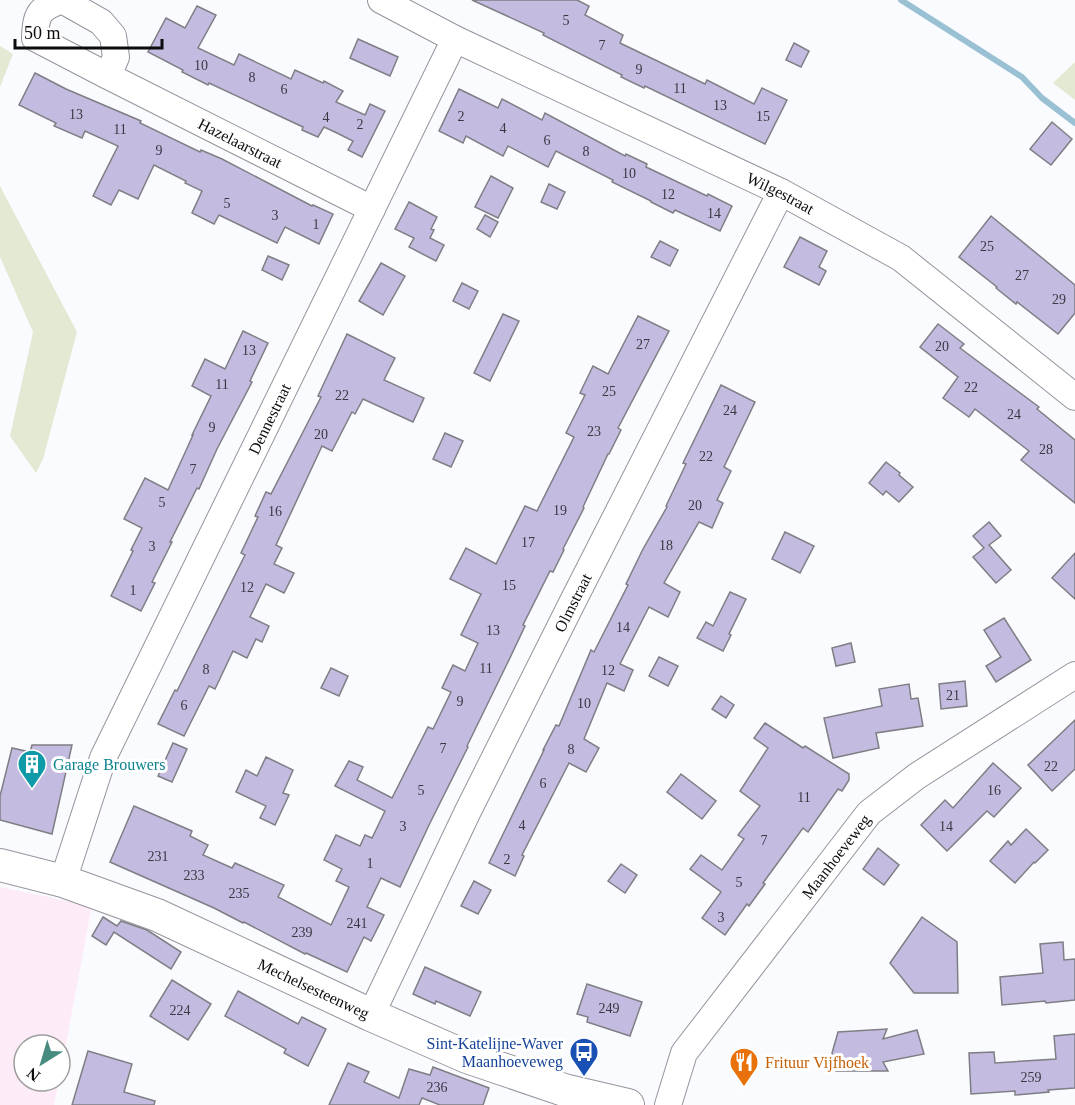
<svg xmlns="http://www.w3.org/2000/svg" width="1075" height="1105" viewBox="0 0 1075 1105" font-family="Georgia,serif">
<rect width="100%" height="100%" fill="#fafbfe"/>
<polygon fill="#fdecf7" points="0,887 92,906 60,1075 60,1045 24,1045 24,1081 59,1081 54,1105 0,1105"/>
<g fill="#e3e9d2">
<polygon points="0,46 13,54 0,87"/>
<polygon points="1075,62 1075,100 1053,83"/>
<polygon points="0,186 77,332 43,459 36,473 10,436 33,332 0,257"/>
</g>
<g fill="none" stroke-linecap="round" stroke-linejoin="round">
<polyline stroke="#99c0d3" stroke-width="6" points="901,0 1022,77 1042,98 1075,123"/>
</g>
<g fill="#c4bce0" stroke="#7f7e84" stroke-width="1.5">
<polygon points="472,0 577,0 589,6 585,15 623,35 620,43 705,84 707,80 754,104 762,88 787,100 765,144 645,86 644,88 621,77 622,75 543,35 544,33"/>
<polygon points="197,6 216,15 198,48 234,65 239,54 291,79 295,70 323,83 324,81 343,91 336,102 365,115 370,104 385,111 362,157 348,150 353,141 337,133 324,127 318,137 302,130 303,127 209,83 208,85 182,72 183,70 148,52 166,18 185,28"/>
<polygon points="358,39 398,57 390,76 350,58"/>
<polygon points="794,43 809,51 801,67 786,60"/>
<polygon points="35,73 66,89 141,121 140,123 200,152 201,150 222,159 312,206 313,205 333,214 319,244 285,227 277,243 219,215 214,224 192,213 202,191 185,183 186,181 154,165 138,199 119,190 111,205 93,196 118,146 85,131 82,138 54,126 56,123 19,105"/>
<polygon points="459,89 498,108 502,99 542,120 545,113 625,156 626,154 647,164 646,167 707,196 708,194 732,206 720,231 675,210 673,213 651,202 651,201 612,182 613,180 556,151 548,167 508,146 503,156 466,136 463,143 439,131"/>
<polygon points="1052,122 1072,139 1051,165 1030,149"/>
<polygon points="491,176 513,188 498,218 475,207"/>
<polygon points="549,184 565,192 557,209 541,202"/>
<polygon points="409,202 437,217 431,229 434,230 430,238 444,245 436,261 409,247 414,238 395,229"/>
<polygon points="485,215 498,222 490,237 477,229"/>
<polygon points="991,216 1075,285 1075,313 1058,334 1017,302 1016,304 996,288 997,287 959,257"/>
<polygon points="800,237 827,251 819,267 826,271 819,285 784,267"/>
<polygon points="660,241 678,250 670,266 651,257"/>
<polygon points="268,256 289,265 282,280 262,270"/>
<polygon points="381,263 405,276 383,315 359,301"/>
<polygon points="462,283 478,291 469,309 453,301"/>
<polygon points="503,314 519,321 490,381 474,373"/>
<polygon points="638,316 669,331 618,428 621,430 609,454 608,454 583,507 584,508 563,549 564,550 553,572 550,571 523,625 525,626 507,664 467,746 468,747 430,823 400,887 381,878 367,907 384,915 371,941 364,937 347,972 306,953 305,954 244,922 243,923 214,908 110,862 134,806 192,831 190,836 208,845 203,855 232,868 235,863 284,885 278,897 331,925 349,887 336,881 342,869 324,860 336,835 360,846 365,835 372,838 385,811 335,786 349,761 363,767 357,780 392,798 428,727 433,729 451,692 442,688 453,665 465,671 478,643 461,635 481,594 450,579 466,548 496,564 525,506 537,511 574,437 566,433 585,395 580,393 593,366 608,374"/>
<polygon points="938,324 964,344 960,348 1039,407 1037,409 1075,440 1075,503 1021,460 1029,451 975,409 969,417 943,398 958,377 920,347"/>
<polygon points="243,331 268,343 250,381 252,382 217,449 199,489 197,488 170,542 172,542 152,582 155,583 141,611 111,596 133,551 131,550 142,528 124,519 145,478 168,490 193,435 192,435 211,396 192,386 205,359 225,369"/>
<polygon points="347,334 395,358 384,380 424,398 413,422 363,399 355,414 352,412 332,451 322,446 276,545 282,548 274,564 294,573 284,593 266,584 250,617 269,626 262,642 256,639 247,658 233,651 215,689 209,686 184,736 158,724 175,690 177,691 245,555 241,553 258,517 255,516 266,492 271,494 321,397 318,396"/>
<polygon points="721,385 755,402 724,467 731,471 717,500 723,503 712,528 699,522 664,583 680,592 668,617 649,607 620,664 633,670 624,691 607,683 584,739 599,748 586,772 569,763 522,855 524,856 515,876 489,863 544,750 543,750 556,725 559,726 591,650 594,652 628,585 626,584 643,549 667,507 666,506 686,464 683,463"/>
<polygon points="445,433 463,441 451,467 433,459"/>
<polygon points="886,462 900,473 899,475 913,487 899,502 886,491 883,495 869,483"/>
<polygon points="989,522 1001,536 989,545 1011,570 996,583 973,557 984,548 973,536"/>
<polygon points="785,532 814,546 800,573 772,559"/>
<polygon points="1075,553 1075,599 1052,578"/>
<polygon points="730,592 746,599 729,634 731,635 723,651 697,638 706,622 713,626"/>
<polygon points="1004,618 1031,660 996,682 986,666 1001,657 984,630"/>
<polygon points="851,643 855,662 836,666 832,648"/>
<polygon points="659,657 678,666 668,686 649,676"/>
<polygon points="331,668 348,676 339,696 321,688"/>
<polygon points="965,681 967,706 941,709 939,684"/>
<polygon points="909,684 911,699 918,698 923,726 876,733 879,748 833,758 824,718 882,706 879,689"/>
<polygon points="721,696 734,705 726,718 712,709"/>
<polygon points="1075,720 1075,769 1052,791 1028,765"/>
<polygon points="765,723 803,748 805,746 849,774 849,780 842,791 838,789 808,832 803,828 763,883 765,884 749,906 747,904 725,935 702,918 721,892 690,869 701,855 722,870 744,839 738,835 760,806 740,791 768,748 754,738"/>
<polygon points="173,743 187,749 172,782 158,776"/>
<polygon points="32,745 72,745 52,834 0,820 0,796 12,748 30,752"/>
<polygon points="266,757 293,770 283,793 289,795 275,825 260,818 266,806 236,792 246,770 257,776"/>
<polygon points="993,763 1021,788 994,817 987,811 947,851 921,825 945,800 953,808"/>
<polygon points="681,774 716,801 702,819 667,792"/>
<polygon points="1026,829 1048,850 1035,863 1034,862 1015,883 990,861 1008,841 1011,845"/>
<polygon points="878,848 899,865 884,885 863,869"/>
<polygon points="621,864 637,875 625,893 608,881"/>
<polygon points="474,881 491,890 478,914 461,906"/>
<polygon points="103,917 117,926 121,921 147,930 181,952 171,969 114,932 106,945 92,936"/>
<polygon points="922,917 957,942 958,993 914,993 890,963"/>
<polygon points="1063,942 1064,960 1075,959 1075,1000 1046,1003 1045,1001 1002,1005 1000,977 1043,973 1040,944"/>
<polygon points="425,967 481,992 470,1016 436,1001 435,1004 413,994"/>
<polygon points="172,980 211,1004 188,1040 150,1016"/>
<polygon points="587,984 642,1002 630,1036 587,1022 588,1017 577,1014"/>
<polygon points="238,991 298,1024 302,1017 326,1029 308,1066 284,1053 286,1049 225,1016"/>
<polygon points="887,1029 883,1039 917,1030 924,1054 883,1062 888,1071 836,1071 832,1053 838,1032"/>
<polygon points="1075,1034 1075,1088 1048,1090 1049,1092 1015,1095 1015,1091 971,1094 969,1053 994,1052 995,1063 1056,1059 1054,1036"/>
<polygon points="88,1051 132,1064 124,1092 155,1101 154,1105 72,1105"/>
<polygon points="348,1063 369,1072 364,1082 399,1098 409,1069 430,1075 433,1067 489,1088 483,1105 440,1105 422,1098 419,1105 329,1105"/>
</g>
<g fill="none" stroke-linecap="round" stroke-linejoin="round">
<g stroke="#94959c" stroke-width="28">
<g id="minor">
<path id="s1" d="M455,39L781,192L901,258L1075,397"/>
<path id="s2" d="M108,76L35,38C36,13 39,9 62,0L101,22L113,36L116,57L108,76L372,209"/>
<path id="s3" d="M63,881L103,758L455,39L381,0"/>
<path id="s4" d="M371,1015L468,811L572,603L781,192"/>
<path id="s5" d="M668,1105L684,1053L869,813L917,776L1075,675"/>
</g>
</g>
<g stroke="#94959c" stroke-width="34">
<g id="major">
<path id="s6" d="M0,865L63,881L157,915L371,1015L467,1057L564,1090L628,1105"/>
</g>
</g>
<use href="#minor" stroke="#fff" stroke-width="26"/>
<use href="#major" stroke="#fff" stroke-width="32"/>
</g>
<defs>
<g id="building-pin" transform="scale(1.5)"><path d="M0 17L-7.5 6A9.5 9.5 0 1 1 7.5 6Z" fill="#0f9aa8" stroke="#fff"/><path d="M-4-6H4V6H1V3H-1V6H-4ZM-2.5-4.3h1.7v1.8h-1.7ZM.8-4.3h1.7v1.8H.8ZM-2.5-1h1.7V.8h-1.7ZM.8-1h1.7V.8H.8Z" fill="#fff"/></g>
<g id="bus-pin" transform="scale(1.5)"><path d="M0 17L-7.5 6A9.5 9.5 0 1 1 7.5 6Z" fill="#1a4fb4" stroke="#fff"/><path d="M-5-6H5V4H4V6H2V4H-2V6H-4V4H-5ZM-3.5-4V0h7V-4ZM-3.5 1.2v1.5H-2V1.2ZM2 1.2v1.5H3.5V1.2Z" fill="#fff"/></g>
<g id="restaurant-pin" transform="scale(1.5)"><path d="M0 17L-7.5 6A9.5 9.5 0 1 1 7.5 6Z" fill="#e8710a" stroke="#fff"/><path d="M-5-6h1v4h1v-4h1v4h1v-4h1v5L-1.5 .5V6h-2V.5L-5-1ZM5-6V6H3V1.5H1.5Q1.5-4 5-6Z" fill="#fff"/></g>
</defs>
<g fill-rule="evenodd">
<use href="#building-pin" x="32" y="764"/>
<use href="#bus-pin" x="584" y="1052"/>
<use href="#restaurant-pin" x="744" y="1062"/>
</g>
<g text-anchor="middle" stroke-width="6" stroke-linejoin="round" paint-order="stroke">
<g font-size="14" fill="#3a3843">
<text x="566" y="25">5</text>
<text x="602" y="50">7</text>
<text x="201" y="70">10</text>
<text x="639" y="74">9</text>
<text x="252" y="82">8</text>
<text x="680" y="93">11</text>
<text x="284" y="94">6</text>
<text x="720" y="110">13</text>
<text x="76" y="119">13</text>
<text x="461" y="121">2</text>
<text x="763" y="121">15</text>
<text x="326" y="122">4</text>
<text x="360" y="129">2</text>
<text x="503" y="133">4</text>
<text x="120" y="134">11</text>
<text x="547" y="145">6</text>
<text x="159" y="155">9</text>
<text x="586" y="156">8</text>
<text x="629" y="178">10</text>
<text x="668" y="199">12</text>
<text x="227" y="208">5</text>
<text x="714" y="218">14</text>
<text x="275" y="220">3</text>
<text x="316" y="229">1</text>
<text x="987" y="251">25</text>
<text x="1022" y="280">27</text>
<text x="1059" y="304">29</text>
<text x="643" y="349">27</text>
<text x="942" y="351">20</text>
<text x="249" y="355">13</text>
<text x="222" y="389">11</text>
<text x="971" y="392">22</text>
<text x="609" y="396">25</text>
<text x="342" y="400">22</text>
<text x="730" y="415">24</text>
<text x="1014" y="419">24</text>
<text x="212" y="432">9</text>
<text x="594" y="436">23</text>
<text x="321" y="439">20</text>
<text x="1046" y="454">28</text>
<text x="706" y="461">22</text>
<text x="193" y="474">7</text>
<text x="162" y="507">5</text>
<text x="695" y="510">20</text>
<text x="560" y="515">19</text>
<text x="275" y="516">16</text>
<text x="528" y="547">17</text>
<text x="666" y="550">18</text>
<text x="152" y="551">3</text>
<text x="509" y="590">15</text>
<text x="247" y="592">12</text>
<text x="133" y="595">1</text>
<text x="623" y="632">14</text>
<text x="493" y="635">13</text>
<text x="486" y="673">11</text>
<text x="206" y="674">8</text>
<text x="608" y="675">12</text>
<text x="953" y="700">21</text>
<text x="460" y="706">9</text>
<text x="584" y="708">10</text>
<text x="184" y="710">6</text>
<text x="443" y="753">7</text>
<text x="571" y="754">8</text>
<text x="1051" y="771">22</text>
<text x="543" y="788">6</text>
<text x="421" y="795">5</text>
<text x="994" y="795">16</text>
<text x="804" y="802">11</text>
<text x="522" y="830">4</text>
<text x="403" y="831">3</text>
<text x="946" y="831">14</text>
<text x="764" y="845">7</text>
<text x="158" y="861">231</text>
<text x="507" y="864">2</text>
<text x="370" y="868">1</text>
<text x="194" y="880">233</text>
<text x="739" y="887">5</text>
<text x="239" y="898">235</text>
<text x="721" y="922">3</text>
<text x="357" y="928">241</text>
<text x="302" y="937">239</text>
<text x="609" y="1013">249</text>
<text x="180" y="1015">224</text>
<text x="1031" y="1082">259</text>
<text x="437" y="1092">236</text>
</g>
<g font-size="16" fill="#0c0c0f" stroke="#fff">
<text dy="6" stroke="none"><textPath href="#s2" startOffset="387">Hazelaarstraat</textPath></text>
<text dy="6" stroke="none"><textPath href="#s1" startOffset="360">Wilgestraat</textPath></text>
<text dy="6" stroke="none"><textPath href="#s3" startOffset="507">Dennestraat</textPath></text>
<text dy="6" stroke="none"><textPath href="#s4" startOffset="459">Olmstraat</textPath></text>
<text dy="6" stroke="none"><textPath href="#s5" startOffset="303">Maanhoeveweg</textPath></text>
<text dy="6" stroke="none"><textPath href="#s6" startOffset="338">Mechelsesteenweg</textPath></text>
</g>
<g font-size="16" fill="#0d838f" stroke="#fff" text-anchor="start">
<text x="53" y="770">Garage Brouwers</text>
</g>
<g font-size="16" fill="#164399" stroke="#fff" text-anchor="end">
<text x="563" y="1049">Sint-Katelijne-Waver<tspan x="563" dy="18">Maanhoeveweg</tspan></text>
</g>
<g font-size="16" fill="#c56008" stroke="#fff" text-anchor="start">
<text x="765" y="1068">Frituur Vijfhoek</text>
</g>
</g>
<g transform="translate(42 1063) rotate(217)"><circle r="28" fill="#ffffff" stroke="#9e9e9f" stroke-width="1.5"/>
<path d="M0-4.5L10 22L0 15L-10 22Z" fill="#488c81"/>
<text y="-9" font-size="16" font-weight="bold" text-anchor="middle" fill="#0c0c0f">N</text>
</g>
<path d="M15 39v9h147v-9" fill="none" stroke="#0c0c0f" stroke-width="3"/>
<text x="24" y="39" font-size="18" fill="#0c0c0f" stroke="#ffffff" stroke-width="4.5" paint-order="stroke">50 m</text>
</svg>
